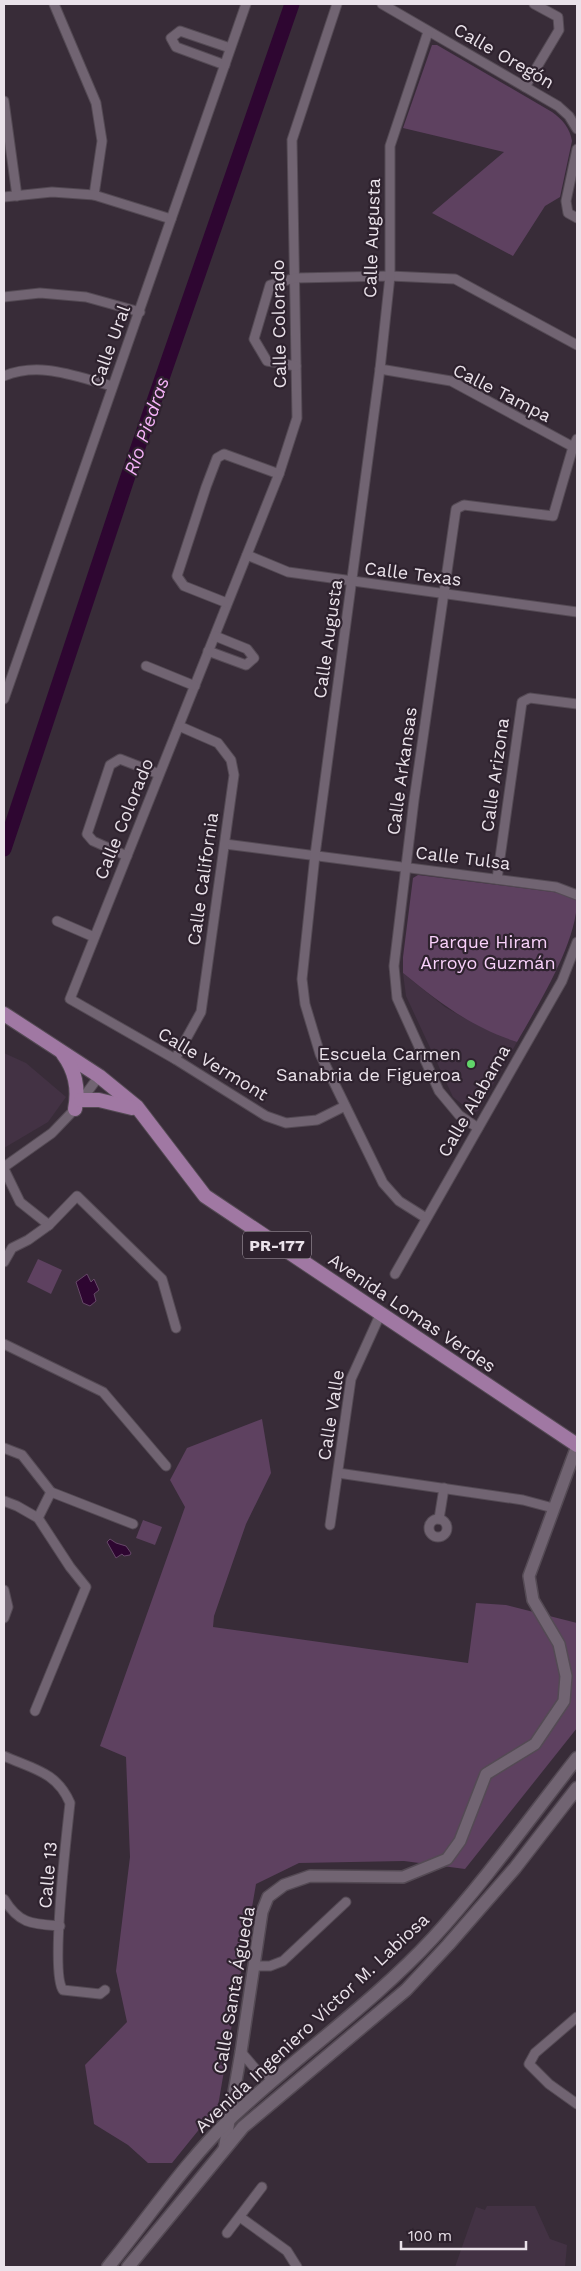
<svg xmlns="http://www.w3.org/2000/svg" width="581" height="2271" viewBox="0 0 581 2271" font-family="'Work Sans',sans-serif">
<rect width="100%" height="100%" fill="#382c38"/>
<g fill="#433244">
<polygon points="403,973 445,1007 475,1024 517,1042 478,1111 473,1113 453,1097 406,996"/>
<polygon points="4,1053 26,1063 66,1097 48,1122 4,1148"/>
<polygon points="487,2206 535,2206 550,2239 567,2245 565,2267 455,2267 476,2207 485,2210"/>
</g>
<g fill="#5e4160">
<path d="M432,45H437L552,112C562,119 570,128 572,141L560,197L545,206L513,256L432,213L504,152L403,128Z"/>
<path d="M418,875L561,893L577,900C577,943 538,1005 517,1042C471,1027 440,1003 403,973V957L413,878Z"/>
<polygon points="38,1259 62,1270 51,1294 27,1282"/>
<polygon points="262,1419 271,1473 246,1524 214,1616 213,1627 468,1663 476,1603 506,1605 577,1623 577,1728 465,1869 404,1861 299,1863 256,1884 218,2106 172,2163 148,2163 128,2145 94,2124 85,2065 127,2022 116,1971 130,1857 126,1757 100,1746 185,1507 170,1480 187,1448"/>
<polygon points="143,1520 162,1527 155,1545 136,1538"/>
</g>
<g fill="#2e0631" stroke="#664868">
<polygon points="87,1274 91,1282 94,1279 99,1290 94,1294 96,1301 90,1306 83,1303 76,1282"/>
<polygon points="110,1539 116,1543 126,1546 131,1553 130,1555 124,1556 122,1554 116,1558 107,1542"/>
</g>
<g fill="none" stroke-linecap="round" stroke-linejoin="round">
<polyline stroke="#2e0631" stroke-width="15" points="4,849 126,482 292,4"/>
<g stroke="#544a54" stroke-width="11">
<g id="minor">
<polyline points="54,4 96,103 102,141 94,195"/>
<polyline points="337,4 292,140 297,418 279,474 70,999 175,1059 266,1116 286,1123 317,1120 345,1106"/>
<polyline points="382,4 558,106 569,116 577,129"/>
<polyline points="225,65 176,47 171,38 180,31 230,48"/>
<polyline points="525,87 559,30 558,17 534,4"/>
<polyline points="4,101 17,196"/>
<polyline points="577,149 566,201 568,213 577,218"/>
<polyline points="4,197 52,192 94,195 171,219"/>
<polyline points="4,297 40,293 86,297 140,312"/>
<polyline points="296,366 267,361 254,339 270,285 295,278 390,276 455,279 577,345"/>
<polyline points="380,369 451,381 577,449"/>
<path d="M4,376C41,361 76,377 112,386"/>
<polyline points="247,555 288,572 577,612"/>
<polyline points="227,603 184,586 177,576 206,487 217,458 224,454 279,474"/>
<polyline points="208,651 246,665 254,658 247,649 215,636"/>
<polyline points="146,666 195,686"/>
<polyline points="4,699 246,4"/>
<polyline points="225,844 556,887 577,895"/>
<polyline points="127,856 93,841 87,834 110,765 120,759 159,774"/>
<polyline points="497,879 522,702 530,698 577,704"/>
<polyline points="57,921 94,937"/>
<polyline points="175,1059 201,1012 234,775 231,760 218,743 179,726"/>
<polyline points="478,1128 459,1115 439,1091 397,998 394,966 414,800 456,509 464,505 553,516 573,447 577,439"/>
<polyline points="4,1167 52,1133 75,1109 99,1076"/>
<polyline points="4,1169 20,1202 49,1225 77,1196 162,1279 176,1328"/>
<polyline points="426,1218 399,1201 383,1183 320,1054 305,1004 302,979 315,855 380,369 390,276 390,146 428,32"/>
<polyline points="4,1262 12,1248 28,1240 49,1225"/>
<polyline points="395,1274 562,981 577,942"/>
<polyline points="4,1344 103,1392 166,1466"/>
<polyline points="4,1448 22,1455 51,1492"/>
<polyline points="338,1473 523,1500 553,1508"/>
<polyline points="4,1501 17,1506 38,1518 70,1567 86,1587 35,1711"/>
<polyline points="38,1518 51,1492 133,1524"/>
<polyline points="439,1519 444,1488"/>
<circle cx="438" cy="1528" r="9"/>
<polyline points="330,1525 351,1379 380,1315"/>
<polyline points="4,1590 8,1607 4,1618"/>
<path d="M4,1756C33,1769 57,1772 70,1803C67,1831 50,1974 63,1990L100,1994L105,1990"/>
<path d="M4,1899C19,1924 32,1924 60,1926"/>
<polyline points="254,1966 270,1966 283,1961 346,1902"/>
<polyline points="577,2017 535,2053 529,2064 549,2084 577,2104"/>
<polyline points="241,2052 259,2073 278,2077"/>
<polyline points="240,2217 287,2251 297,2267"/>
<polyline points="227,2233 262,2187"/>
</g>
</g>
<g stroke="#544a54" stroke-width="14">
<polyline id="tertiary" points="224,2150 241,2052 262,1912 268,1897 284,1885 310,1876 403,1877 447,1859 460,1841 486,1774 535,1744 564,1701 566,1676 559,1644 533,1600 529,1576 577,1446"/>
</g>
<g stroke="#544a54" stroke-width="15">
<g id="secondary">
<path d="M108,2267C149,2217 186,2161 233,2116C298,2055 373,2003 433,1938C485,1881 530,1818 577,1758"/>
<polyline points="128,2267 243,2127 406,1990 448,1945 515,1868 577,1788"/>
</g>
</g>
<g stroke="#544a54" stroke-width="16">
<g id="primary">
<polyline points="4,1014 99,1076 137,1107 205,1196 577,1445"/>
<path d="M63,1054C75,1070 79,1089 75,1109"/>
<polyline points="81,1100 99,1100 132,1108"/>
</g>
</g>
<use href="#minor" stroke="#716472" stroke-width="9"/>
<use href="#tertiary" stroke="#716472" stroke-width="11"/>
<use href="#secondary" stroke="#716472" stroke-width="12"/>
<use href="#primary" stroke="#a078a3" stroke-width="14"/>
</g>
<circle fill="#61d56a" stroke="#2e222e" stroke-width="2" cx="471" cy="1064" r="5"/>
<g text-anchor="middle" stroke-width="4.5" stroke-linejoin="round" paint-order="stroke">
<rect fill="#2e222e" stroke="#b2a8b2" stroke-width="1" x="243" y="1231.5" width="68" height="27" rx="4"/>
<g font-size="16" font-weight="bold" fill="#eae2ea">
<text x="277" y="1251">PR-177</text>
</g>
<g font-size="18" fill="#eae2ea" stroke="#2e222e">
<text transform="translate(504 56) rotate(30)" y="6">Calle Oregón</text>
<text transform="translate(372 238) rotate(-88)" y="6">Calle Augusta</text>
<text transform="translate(279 324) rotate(-91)" y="6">Calle Colorado</text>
<text transform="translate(110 346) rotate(-70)" y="6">Calle Ural</text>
<text transform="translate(502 393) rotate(27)" y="6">Calle Tampa</text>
<text transform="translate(413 574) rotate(7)" y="6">Calle Texas</text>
<text transform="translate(328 639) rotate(-82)" y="6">Calle Augusta</text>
<text transform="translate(402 771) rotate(-82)" y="6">Calle Arkansas</text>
<text transform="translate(495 775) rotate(-82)" y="6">Calle Arizona</text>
<text transform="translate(124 819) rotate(-68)" y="6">Calle Colorado</text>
<text transform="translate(463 858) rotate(7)" y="6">Calle Tulsa</text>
<text transform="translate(203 879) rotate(-82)" y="6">Calle California</text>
<text transform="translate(213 1064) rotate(31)" y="6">Calle Vermont</text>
<text transform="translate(474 1101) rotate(-60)" y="6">Calle Alabama</text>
<text transform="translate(412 1313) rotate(34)" y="6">Avenida Lomas Verdes</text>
<text transform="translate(331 1415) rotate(-81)" y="6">Calle Valle</text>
<text transform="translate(48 1875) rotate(-85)" y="6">Calle 13</text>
<text transform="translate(234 1990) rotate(-80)" y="6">Calle Santa Águeda</text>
<text transform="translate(312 2023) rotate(-43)" y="6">Avenida Ingeniero Víctor M. Labiosa</text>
</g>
<g font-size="18" fill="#f9d1fb" stroke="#2e222e">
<text x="488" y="948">Parque Hiram<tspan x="488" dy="21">Arroyo Guzmán</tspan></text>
</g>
<g font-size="18" fill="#eae2ea" stroke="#2e222e" text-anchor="end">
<text x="461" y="1060">Escuela Carmen<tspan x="461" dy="21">Sanabria de Figueroa</tspan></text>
</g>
<g font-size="19" font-style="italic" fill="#f5b2f8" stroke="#2e222e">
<text transform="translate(146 426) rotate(-71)" y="7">Río Piedras</text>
</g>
</g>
<rect width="581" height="2271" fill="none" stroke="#eae2ea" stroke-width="10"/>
<path d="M401 2241v8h125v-8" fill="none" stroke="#eae2ea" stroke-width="2.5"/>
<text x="408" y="2241" font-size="15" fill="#eae2ea" stroke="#2e222e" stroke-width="4" paint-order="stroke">100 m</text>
</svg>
